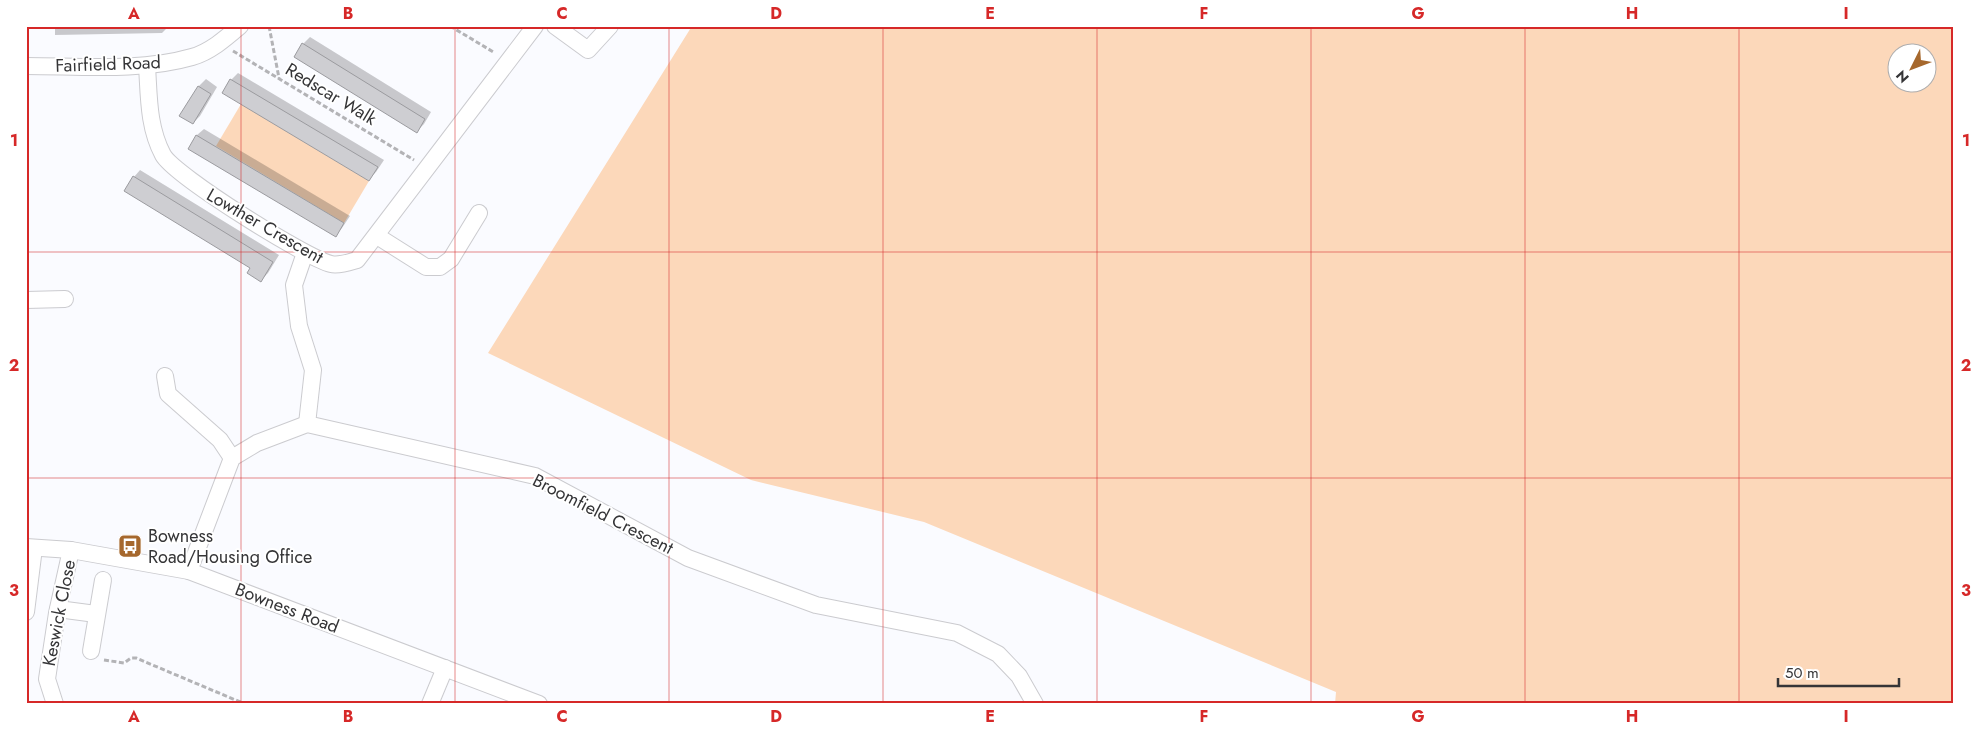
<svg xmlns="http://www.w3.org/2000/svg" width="1980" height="730" viewBox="0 0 1980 730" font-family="Jost,sans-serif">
<rect width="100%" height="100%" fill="#fafbff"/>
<g fill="#fcd8ba" fill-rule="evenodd">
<path d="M692,26H1954V704H1335L1336,692L924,522L751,480L488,353ZM1898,52H1928V82H1898Z"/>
<polygon points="241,104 369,181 344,223 216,146"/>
</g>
<g fill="#0003">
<polygon points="55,26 169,26 162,33 55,35"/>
<polygon points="310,37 431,112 424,124 417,131 303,44"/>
<polygon points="238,73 384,160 376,172 369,179 224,92 231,80"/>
<polygon points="206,79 217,87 200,116 193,123 181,116 199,86"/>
<polygon points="204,129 350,216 342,228 335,235 190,148 197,135"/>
<polygon points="140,170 279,255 268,273 261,280 252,268 134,177"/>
</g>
<g fill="#ceced2" stroke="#9b9b9f">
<polygon points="302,43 425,119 417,133 294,57"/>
<polygon points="230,79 378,167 369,181 222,93"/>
<polygon points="198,86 211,94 193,124 179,116"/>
<polygon points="196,135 344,223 336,237 188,149"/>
<polygon points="133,176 273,262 261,282 247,273 250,268 124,191"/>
</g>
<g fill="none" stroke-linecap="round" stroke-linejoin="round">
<g stroke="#cbcbcf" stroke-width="18">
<g id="minor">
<polyline points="555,26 588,50 610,26"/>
<path d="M26,66C80,66 140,72 192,57C210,52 226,38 240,26"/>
<path d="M147,66C149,96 148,127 163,155C175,176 306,258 331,264C339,266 350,262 357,260L535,26"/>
<polyline points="377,236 426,267 440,267 451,259 479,213"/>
<polyline points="305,253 294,285 299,326 313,370 307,424"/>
<polyline points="26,300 65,299"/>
<polyline points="165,376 168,394 220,440 232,458"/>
<polyline points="26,547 71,550 189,571 539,704"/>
<polyline points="189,571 232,458 257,443 307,424 535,476 688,558 816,605 957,633 998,654 1019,676 1035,704"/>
<polyline points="58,609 96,614"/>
<polyline points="26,612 34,548"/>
<polyline points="91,651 103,580"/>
<polyline points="55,704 47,679 57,613 71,550"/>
<polyline points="430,704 445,668"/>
</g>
</g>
<g stroke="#b3b3b6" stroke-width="3" stroke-dasharray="5 2.5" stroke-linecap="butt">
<polyline points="269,26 279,78"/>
<polyline points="450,26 495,53"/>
<polyline points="233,51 414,160"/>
<polyline points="104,660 124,663 131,658 136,658 245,704"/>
</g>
<use href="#minor" stroke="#fff" stroke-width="16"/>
</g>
<path fill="none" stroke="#d62828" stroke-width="1" stroke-opacity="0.55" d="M241,26V704M455,26V704M669,26V704M883,26V704M1097,26V704M1311,26V704M1525,26V704M1739,26V704M26,252H1954M26,478H1954"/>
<defs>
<g id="bus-square" transform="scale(1.25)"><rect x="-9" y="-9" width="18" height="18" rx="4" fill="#a6682d" stroke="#fff"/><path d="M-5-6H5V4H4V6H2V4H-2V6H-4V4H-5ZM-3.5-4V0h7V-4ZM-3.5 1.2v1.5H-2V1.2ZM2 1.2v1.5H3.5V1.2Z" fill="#fff"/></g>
</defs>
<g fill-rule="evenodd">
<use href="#bus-square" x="130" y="546"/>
</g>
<g text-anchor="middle" stroke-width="4" stroke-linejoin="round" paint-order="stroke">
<g font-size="18" fill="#353537" stroke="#fff">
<text transform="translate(108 64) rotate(-2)" y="6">Fairfield Road</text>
<text transform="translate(331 94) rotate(31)" y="6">Redscar Walk</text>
<text transform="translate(265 226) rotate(30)" y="6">Lowther Crescent</text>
<text transform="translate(603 514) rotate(27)" y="6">Broomfield Crescent</text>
<text transform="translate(287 608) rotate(21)" y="6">Bowness Road</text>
<text transform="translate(59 613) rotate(-79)" y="6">Keswick Close</text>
</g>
<g font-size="18" fill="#353537" stroke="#fff" text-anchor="start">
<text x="148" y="542">Bowness<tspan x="148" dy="21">Road/Housing Office</tspan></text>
</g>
</g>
<rect width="1980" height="730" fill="none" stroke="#ffffff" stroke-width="55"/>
<g transform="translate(1912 68) rotate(228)"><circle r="24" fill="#ffffff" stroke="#aeaeaf"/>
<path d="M0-4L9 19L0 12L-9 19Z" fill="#a6682d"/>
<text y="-8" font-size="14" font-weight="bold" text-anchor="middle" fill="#353537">N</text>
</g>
<path d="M1778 678v8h121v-8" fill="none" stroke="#353537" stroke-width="2.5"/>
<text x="1785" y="678" font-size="15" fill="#353537" stroke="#ffffff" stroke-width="4" paint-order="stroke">50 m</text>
<rect x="28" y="28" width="1924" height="674" fill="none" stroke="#d62828" stroke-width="2"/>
<g font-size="16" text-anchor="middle" font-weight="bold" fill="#d62828">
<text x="134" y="19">A</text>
<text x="348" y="19">B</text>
<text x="562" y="19">C</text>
<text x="776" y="19">D</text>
<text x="990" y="19">E</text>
<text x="1204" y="19">F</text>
<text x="1418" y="19">G</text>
<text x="1632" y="19">H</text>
<text x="1846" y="19">I</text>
<text x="14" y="146">1</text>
<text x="1966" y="146">1</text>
<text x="14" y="371">2</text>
<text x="1966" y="371">2</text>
<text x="14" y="596">3</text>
<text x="1966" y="596">3</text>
<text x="134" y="722">A</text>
<text x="348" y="722">B</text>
<text x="562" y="722">C</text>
<text x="776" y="722">D</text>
<text x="990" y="722">E</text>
<text x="1204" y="722">F</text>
<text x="1418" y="722">G</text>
<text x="1632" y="722">H</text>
<text x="1846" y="722">I</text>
</g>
</svg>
